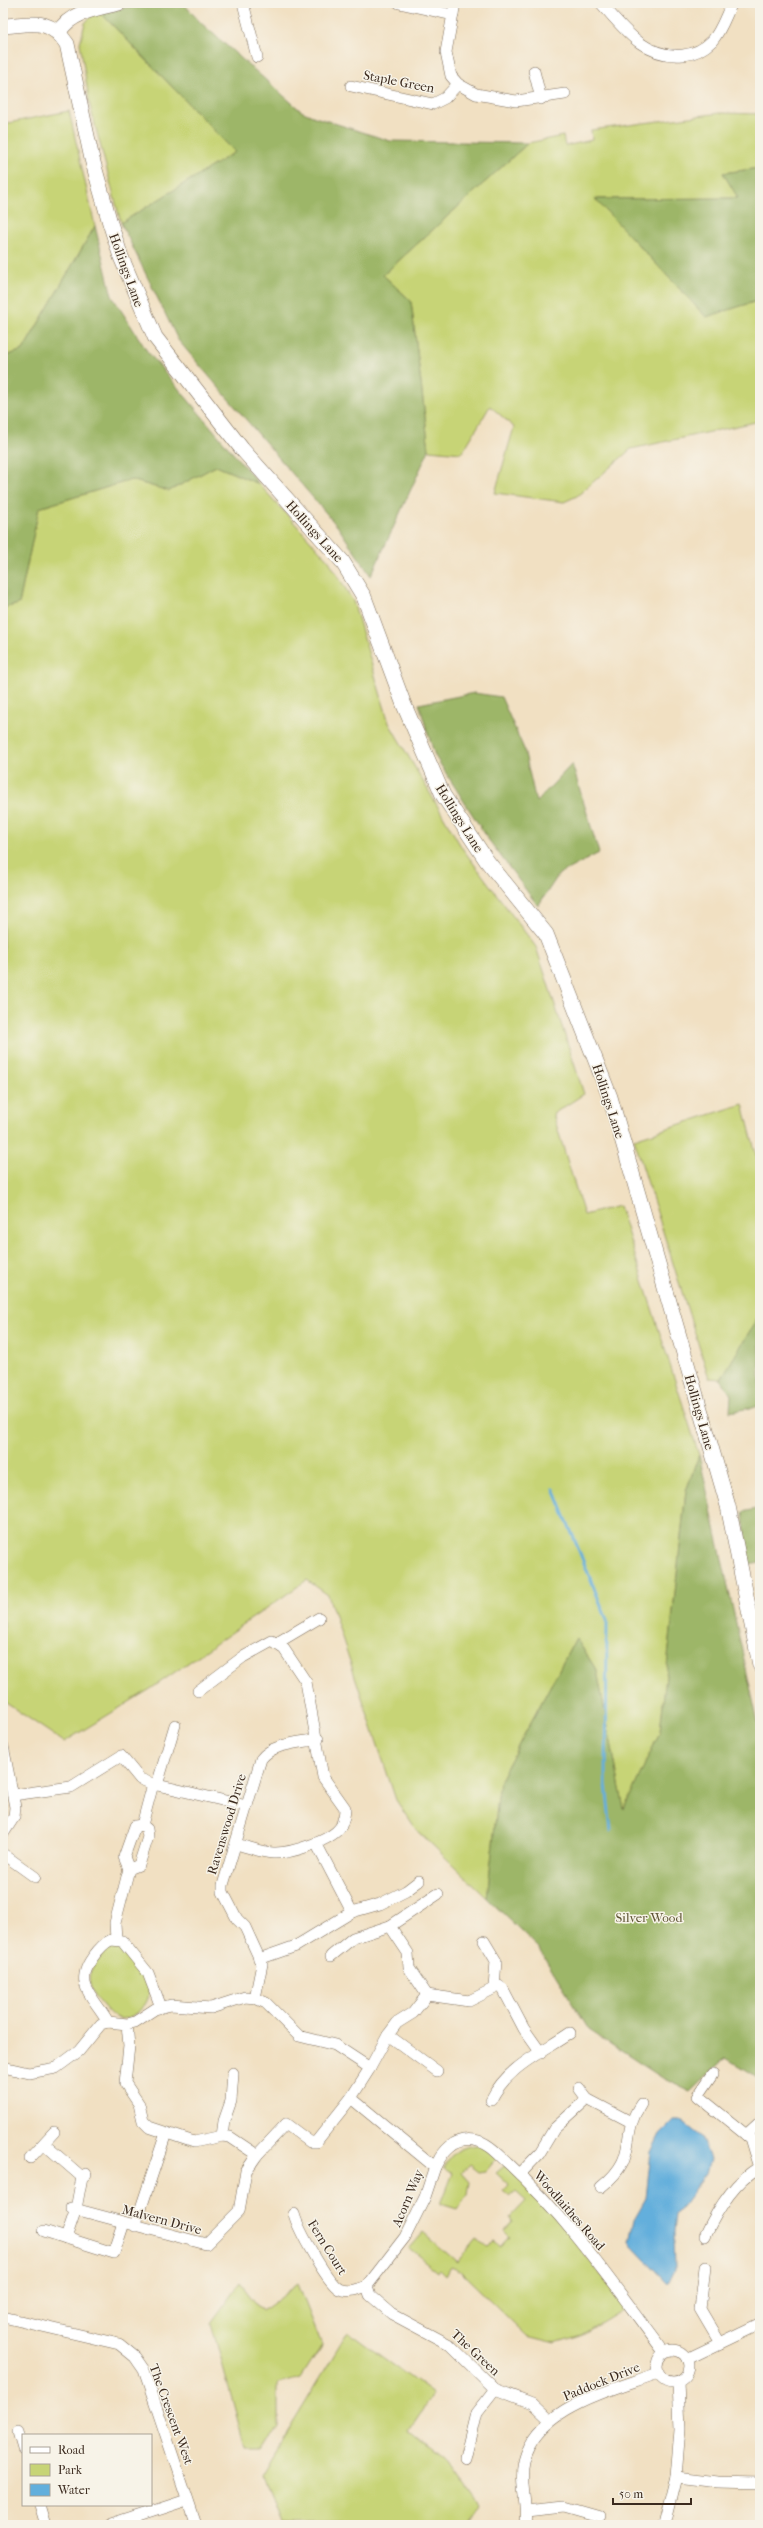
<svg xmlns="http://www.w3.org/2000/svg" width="763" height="2528" viewBox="0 0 763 2528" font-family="'IM FELL French Canon',serif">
<rect width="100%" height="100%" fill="#f7f3e8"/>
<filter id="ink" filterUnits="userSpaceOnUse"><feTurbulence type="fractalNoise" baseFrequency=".025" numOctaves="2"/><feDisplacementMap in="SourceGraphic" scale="8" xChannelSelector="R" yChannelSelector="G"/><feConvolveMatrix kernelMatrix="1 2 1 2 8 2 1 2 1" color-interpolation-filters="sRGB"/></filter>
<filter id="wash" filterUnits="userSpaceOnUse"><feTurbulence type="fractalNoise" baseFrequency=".012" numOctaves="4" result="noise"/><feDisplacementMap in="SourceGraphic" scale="16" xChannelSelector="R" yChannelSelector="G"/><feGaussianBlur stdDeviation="0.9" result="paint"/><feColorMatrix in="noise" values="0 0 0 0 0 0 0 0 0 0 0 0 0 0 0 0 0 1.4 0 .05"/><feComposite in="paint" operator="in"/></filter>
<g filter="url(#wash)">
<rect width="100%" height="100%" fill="#f1e0c2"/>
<g fill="#c7d476" stroke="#817f4a">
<polygon points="101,13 235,152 121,223 90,106 80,43 85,23 91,16"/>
<polygon points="69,111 95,226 23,350 3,357 3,124"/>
<polygon points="720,113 760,114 760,168 723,173 739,198 596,199 706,317 760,300 760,421 631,449 577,496 564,502 495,493 514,427 490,406 462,453 429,450 411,301 383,275 528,143 563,136 565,146 592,140 591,130"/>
<polygon points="216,466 259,484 329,561 353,601 389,723 462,848 536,947 584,1094 553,1114 584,1215 619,1206 699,1455 686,1491 660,1732 624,1810 597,1671 576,1638 500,1780 487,1898 413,1826 396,1800 328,1595 307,1580 152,1688 64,1742 3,1701 3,608 19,604 39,508 131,480 169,491"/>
<polygon points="743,1104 760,1170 760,1314 721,1379 709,1378 634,1139"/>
<path d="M113,1946L121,1948C124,1952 125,1957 129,1961C133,1966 138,1969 142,1974C159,1994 143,2015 121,2019C111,2017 107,2010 100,2002C80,1977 91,1969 109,1947Z"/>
<path d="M486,2144L498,2157L486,2171L478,2172L469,2165L462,2173L470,2182L468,2195L457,2209L441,2204L453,2173L444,2168C453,2148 465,2146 486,2144Z"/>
<polygon points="508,2163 540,2194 625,2308 581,2335 555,2343 527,2336 460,2271 451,2267 446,2276 440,2270 438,2272 409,2248 423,2232 457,2262 477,2238 488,2247 494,2242 501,2247 510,2237 504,2231 513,2221 511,2217 526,2201 516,2192 510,2197 503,2191 509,2185 496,2173"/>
<polygon points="240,2283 262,2311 298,2284 322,2345 301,2378 278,2384 278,2427 261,2446 245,2446 211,2323"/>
<polygon points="348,2332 433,2394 409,2430 446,2459 480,2507 466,2525 280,2525 262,2473"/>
</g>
<g fill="#9db667" stroke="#6c7042">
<polygon points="146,3 183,3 201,23 301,111 315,117 390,141 528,143 383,275 411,301 429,450 371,576 338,527 178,340 121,223 235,152 101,13"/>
<polygon points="760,168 760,300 706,317 595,199 738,198 723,173"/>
<polygon points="95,226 112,296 147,351 259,484 216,466 169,491 131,480 39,508 19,604 3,608 3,357 23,350"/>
<polygon points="474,693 501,697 524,749 536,802 572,764 599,853 559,874 538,906 488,839 435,756 419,704"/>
<polygon points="760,1314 760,1406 730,1412 731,1395 721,1379"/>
<polygon points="699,1455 760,1732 760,2079 726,2058 691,2092 664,2079 589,2030 539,1948 487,1898 500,1780 576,1638 597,1671 624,1809 660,1732 686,1491"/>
<polygon points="760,1508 760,1563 748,1565 743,1512"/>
</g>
<polygon fill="#63afdc" stroke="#4f6c7d" points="673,2121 681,2121 701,2136 710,2159 706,2174 676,2215 674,2231 675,2270 668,2284 629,2243 634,2219 646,2198 651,2152 660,2134"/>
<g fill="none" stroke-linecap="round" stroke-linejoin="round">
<polyline stroke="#63afdc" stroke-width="3" points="554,1489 607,1620 606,1784 611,1831"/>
</g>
</g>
<g filter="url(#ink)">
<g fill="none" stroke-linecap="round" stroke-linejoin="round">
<g stroke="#7b6a57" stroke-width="12">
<g id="street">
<polyline points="243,3 257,57"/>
<polyline points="399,3 453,15"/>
<polyline points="455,3 446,52 451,76 458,84 476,94 516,101 565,94"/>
<path d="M601,3C623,28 645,59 683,55C694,54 704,49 712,41C721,31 726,15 732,3"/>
<polyline points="534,71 541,99"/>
<polyline points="351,86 433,104 445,98 458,84"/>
<polyline points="277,1643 319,1618"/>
<path d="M198,1691L243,1657L272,1641L284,1649L306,1682L323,1777L345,1808C345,1814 343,1821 341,1826C332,1841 289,1854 273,1853C261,1852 248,1847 236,1844"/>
<polyline points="3,1746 15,1807 14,1817 3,1834"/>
<polyline points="157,1785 175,1725"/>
<polyline points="13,1795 71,1787 121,1756 140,1779 153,1784 247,1806"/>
<polygon points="142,1825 147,1829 148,1837 139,1865 129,1869 124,1857 135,1826"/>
<polyline points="142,1825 153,1784"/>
<polyline points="316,1843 352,1912"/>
<polyline points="3,1854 35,1877"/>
<polyline points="390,1926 438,1894"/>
<polyline points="116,1939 115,1923 129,1869"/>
<polyline points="484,1941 496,1961 494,1987"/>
<polyline points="331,1956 353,1938 390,1926 408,1953 409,1968 427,1995"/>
<polyline points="259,1959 296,1946 352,1912 380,1904 406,1891 419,1881"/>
<path d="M255,1998L262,1964L245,1927L237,1919L223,1892V1885L261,1759C273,1743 299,1743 318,1739"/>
<path d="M108,2022C95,1997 72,1986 93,1957C98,1950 104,1943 111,1940L122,1941L148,1973L161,2007"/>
<polyline points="388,2035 437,2071"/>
<polyline points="3,2067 29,2073 56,2068 79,2051 101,2024 108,2022 127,2024 135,2022 155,2009 171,2005 211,2008 245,1997 255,1998 266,2003 299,2036 335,2045 370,2068 351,2098 316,2142 310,2142 286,2124 257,2155 230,2137 222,2136 194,2142 149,2127 143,2121 139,2104 125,2083 129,2046 127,2024"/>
<polyline points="370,2068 388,2035 397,2023 413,2013 427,1995 469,2001 499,1986 503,1989 524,2029 541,2053"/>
<polyline points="713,2074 698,2096 750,2138 760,2171"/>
<polyline points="579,2088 587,2099 631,2122"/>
<polyline points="351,2098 435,2167 425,2197 405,2237 367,2286"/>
<path d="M491,2100C507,2067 541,2053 570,2033"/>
<polyline points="746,2135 758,2124"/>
<polyline points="222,2136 224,2121 231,2101 233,2073"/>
<polyline points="44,2144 82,2177"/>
<polyline points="30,2158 54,2132"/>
<path d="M435,2167C443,2151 454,2137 474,2140C488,2142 498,2154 508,2163C569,2219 615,2287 664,2352"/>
<polyline points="86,2174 82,2177 76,2209 66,2238 114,2253 124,2223"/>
<polyline points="520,2174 539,2154 554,2129 587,2099"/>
<path d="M601,2187C641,2155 618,2138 641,2104"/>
<polyline points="71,2208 206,2244 239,2211 246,2171 257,2155"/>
<path d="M294,2214C298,2229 327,2282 339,2289C349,2293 358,2289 367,2286"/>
<polyline points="135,2226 166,2133"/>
<polyline points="44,2231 66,2238"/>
<path d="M705,2236C717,2210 733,2183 758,2168"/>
<polyline points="705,2267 700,2309 720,2343"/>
<polyline points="367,2286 370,2295 392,2314 450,2345 495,2389 532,2403 550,2420"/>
<polyline points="3,2317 119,2344 135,2357 144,2370 196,2525"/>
<circle cx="673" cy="2366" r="16"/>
<polyline points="687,2359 760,2324"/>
<polyline points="18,2432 23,2449"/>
<polyline points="465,2458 476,2413 495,2389"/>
<polyline points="676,2477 718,2482 760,2483"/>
<polyline points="40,2505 46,2525"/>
<polyline points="526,2510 565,2506 600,2516"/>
<polyline points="111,2525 187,2500"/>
<path d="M525,2525C528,2504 519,2482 524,2461C538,2406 611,2391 658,2373"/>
<polyline points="664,2525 676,2477 680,2429 678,2382"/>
</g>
</g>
<g stroke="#7b6a57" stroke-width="16">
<g id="secondary">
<path d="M3,26C32,24 49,17 67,44L92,159L110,223L121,257L155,337L242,449L342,561L364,597L404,705L443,795L487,861L546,934L610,1097L728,1506L760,1665"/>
<path d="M59,32C70,12 98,8 119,3"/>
</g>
</g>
<use href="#street" stroke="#fff" stroke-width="11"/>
<use href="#secondary" stroke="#fff" stroke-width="15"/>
</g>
</g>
<g text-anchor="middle" stroke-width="3" stroke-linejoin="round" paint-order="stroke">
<g font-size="13" fill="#3b2a1e" stroke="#f7f3e8">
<text transform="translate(399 81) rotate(11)" y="5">Staple Green</text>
<text transform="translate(127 270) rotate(70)" y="5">Hollings Lane</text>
<text transform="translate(315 531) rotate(48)" y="5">Hollings Lane</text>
<text transform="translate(460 818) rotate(58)" y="5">Hollings Lane</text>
<text transform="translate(609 1101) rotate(72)" y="5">Hollings Lane</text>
<text transform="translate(700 1412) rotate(74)" y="5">Hollings Lane</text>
<text transform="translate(226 1824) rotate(-73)" y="5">Ravenswood Drive</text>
<text transform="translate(407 2198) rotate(-67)" y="5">Acorn Way</text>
<text transform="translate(570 2210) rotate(49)" y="5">Woodlaithes Road</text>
<text transform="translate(162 2219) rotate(15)" y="5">Malvern Drive</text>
<text transform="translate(328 2247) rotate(58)" y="5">Fern Court</text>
<text transform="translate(476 2352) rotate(43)" y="5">The Green</text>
<text transform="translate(601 2381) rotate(-22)" y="5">Paddock Drive</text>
<text transform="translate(172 2414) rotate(70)" y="5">The Crescent West</text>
</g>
<g font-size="13" fill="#5e5434" stroke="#f7f3e8">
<text x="649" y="1922">Silver Wood</text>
</g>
</g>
<rect width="763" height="2528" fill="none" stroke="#f7f3e8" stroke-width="16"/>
<rect x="22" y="2434" width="130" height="72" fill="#f7f3e8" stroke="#aca397"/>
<rect x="30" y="2447" width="20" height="6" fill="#ffffff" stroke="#aca397"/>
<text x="58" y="2454" font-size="12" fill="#3b2a1e">Road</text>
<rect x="30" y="2464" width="20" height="12" fill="#c7d476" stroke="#aca397"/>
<text x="58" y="2474" font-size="12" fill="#3b2a1e">Park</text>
<rect x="30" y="2484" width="20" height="12" fill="#63afdc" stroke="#aca397"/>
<text x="58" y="2494" font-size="12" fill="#3b2a1e">Water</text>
<path d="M613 2498v6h78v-6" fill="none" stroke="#3b2a1e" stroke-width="2"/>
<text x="619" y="2498" font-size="12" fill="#3b2a1e" stroke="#f7f3e8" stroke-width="3" paint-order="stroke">50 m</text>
</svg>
